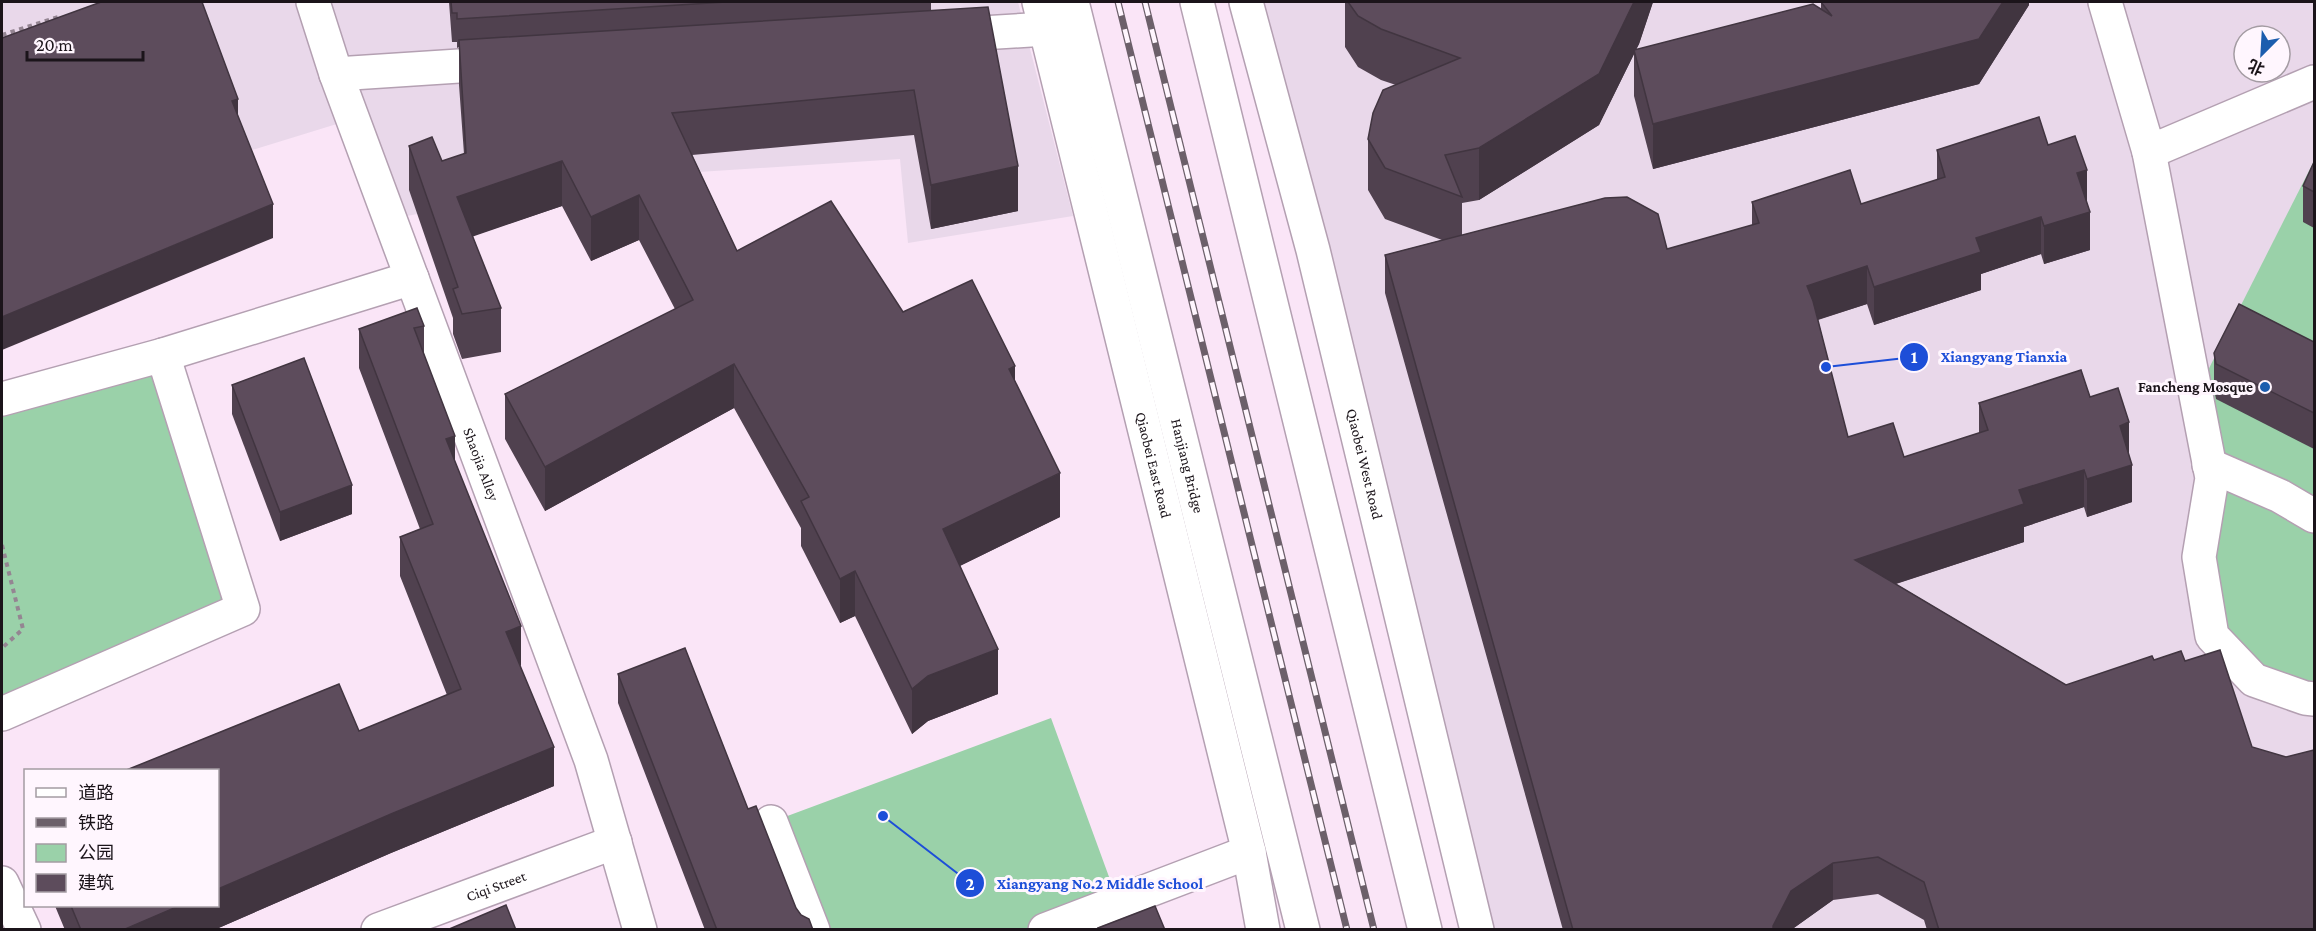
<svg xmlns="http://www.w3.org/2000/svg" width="2316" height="931" viewBox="0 0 2316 931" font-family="'Crimson Pro','Noto Sans SC',serif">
<rect width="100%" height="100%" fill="#fae5f7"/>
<g fill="#e9d8ea" fill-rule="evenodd">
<polygon points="2,2 1018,2 1073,216 908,243 900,159 622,177 390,219 353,119 2,227"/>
<path d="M1244,2H2314V929H1477ZM2244,36H2280V72H2244Z"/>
</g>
<g fill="#9ad1a9">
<polygon points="2314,161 2314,699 2212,636 2196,394"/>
<polygon points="163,355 243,609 2,714 2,399"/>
<polygon points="1051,718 1112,885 1131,877 1153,929 824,929 782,818"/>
</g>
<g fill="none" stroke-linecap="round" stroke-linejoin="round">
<g stroke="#b4a0b2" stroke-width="36">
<g id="minor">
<path id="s1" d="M313,2L336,74L591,760L640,930"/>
<path id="s2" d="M1039,2L1249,852L1263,930"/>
<path id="s3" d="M1246,2L1313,250L1477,930"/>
<polyline points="2105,2 2149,152 2314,82"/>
<polyline points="949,35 1046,29"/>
<polyline points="336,74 505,63"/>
<polyline points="2149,152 2212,478 2199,557 2212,636 2254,680 2305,698 2314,699"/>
<polyline points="2,399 163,355 412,278"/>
<polyline points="2209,465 2280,496 2314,516"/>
<polyline points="2,714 243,609 163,355"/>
<polyline points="771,822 813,930"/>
<polyline points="2,883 24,930"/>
<path id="s4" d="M378,930L615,842"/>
<polyline points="1045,930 1249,852"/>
</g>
</g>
<g stroke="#b4a0b2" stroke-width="36">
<g id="major">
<path id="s5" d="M1072,2L1303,930"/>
<polyline points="1197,2 1425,930"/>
</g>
</g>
<g stroke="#948592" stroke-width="4" stroke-dasharray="4.5 4.5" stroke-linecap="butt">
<polyline points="2,35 58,17"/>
<polyline points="2,545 23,629 2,648"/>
</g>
<use href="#minor" stroke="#fff" stroke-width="33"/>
<use href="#major" stroke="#fff" stroke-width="33"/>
<g stroke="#6c606a" stroke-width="7">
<g id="rail">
<polyline points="1118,2 1347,930"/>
<polyline points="1145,2 1374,930"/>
</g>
</g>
<use href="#rail" stroke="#fff6fe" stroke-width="4.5" stroke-dasharray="14" stroke-linecap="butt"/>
</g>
<g fill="#50414f">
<polygon points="449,2 931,2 931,11 1018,211 931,229 914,135 692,155 737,251 903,312 1015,381 1060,517 960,566 998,694 928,721 912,734 855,616 840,623 801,546 801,528 734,408 545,511 505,439 505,394 675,309 639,240 591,261 562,206 472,236 501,308 501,352 462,359 453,334 453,318 409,190 409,146 442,161 464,154 459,85 459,47 457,48 457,42 452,42"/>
<polygon points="1345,2 1653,2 1639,44 1636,50 1821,9 1821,2 2029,2 2029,5 1979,84 1653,169 1634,96 1634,54 1599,125 1479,200 1462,203 1462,235 1667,249 1752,225 1752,202 1861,204 1937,180 1937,150 2048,145 2087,203 2090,250 2044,264 2041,254 1981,274 1981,290 1874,325 1867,304 1818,320 1848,437 1904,457 1979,433 1979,403 2090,397 2129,456 2132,502 2087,517 2084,507 2024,527 2024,542 1896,584 2066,685 2154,660 2185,661 2252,747 2314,930 1927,930 1924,920 1878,894 1833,900 1791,930 1563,930 1385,293 1385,255 1442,240 1385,219 1368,190 1368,139 1396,85 1381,80 1358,67 1345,47"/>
<polygon points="2314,162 2314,228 2303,222 2303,186"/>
<polygon points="424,326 424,355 455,462 521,665 520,666 554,786 391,853 214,930 65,930 55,906 218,906 359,731 447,695 400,576 400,537 420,529 359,368 359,329"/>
<polygon points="2314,342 2314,449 2216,399 2214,389 2214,353"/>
<polygon points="232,385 352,514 280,541 232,414"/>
<polygon points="618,674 748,809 796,908 813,930 705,930 618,703"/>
</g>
<g fill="#413540">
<polygon points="1634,2 1653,2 1639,44 1634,53 1634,50 1634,54 1599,125 1479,200 1479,148"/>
<polygon points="2003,2 2029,2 2029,5 1979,84 1653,169 1653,124"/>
<polygon points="238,99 238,133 232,101"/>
<polygon points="562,161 562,206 457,242 457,197"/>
<polygon points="1018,166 1018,211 931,229 931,185"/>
<polygon points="2087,170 2087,208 2077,173"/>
<polygon points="639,195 639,240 591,261 591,217"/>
<polygon points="273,204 273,238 2,350 2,317"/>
<polygon points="2090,212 2090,250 2044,264 2044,226"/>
<polygon points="2041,217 2041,254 1981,274 1981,290 1874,325 1874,287 1976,238"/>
<polygon points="1867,266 1867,304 1807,323 1807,286"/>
<polygon points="734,364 734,408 545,511 545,467"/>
<polygon points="1015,366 1015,411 1009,369"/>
<polygon points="2129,422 2129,460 2120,426"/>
<polygon points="455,436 455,475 446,439"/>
<polygon points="2132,465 2132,502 2087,517 2087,479"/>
<polygon points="2084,470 2084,507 2024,527 2024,542 1855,597 1855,560 2019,490"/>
<polygon points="1060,473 1060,517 943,574 943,529"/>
<polygon points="352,485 352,514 280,541 280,512"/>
<polygon points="855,571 855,616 840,623 840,579"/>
<polygon points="521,626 521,665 506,672 506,632"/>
<polygon points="998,649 998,694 928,721 912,734 912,689 928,676"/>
<polygon points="554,747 554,786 391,853 214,930 123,930 179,906 218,906 218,889 391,814"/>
<polygon points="1833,863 1833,900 1791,930 1773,930 1773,926 1791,891"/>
</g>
<g fill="#5d4c5c" stroke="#413540" stroke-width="1.5">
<polygon points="101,2 202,2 238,99 232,101 273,204 2,317 2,38"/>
<polygon points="451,2 726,2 457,19 457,13 452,13"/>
<polygon points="1348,2 1634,2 1599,74 1479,148 1445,155 1462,197 1385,168 1368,139 1373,113 1383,90 1460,58 1381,29 1358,16"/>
<polygon points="1821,2 2003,2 1979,39 1653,124 1634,50 1813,4 1832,16"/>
<polygon points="988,7 1018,166 931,185 914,90 672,113 737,251 831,201 903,312 972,280 1015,366 1009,369 1060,473 943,529 998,649 928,676 912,689 855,571 840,579 801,501 809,497 734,364 545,467 505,394 693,300 639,195 591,217 562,161 457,197 501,308 462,314 453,289 458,287 409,146 432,137 442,161 466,153 459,40"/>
<polygon points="2039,117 2048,145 2075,136 2087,170 2077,173 2090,212 2044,226 2041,217 1976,238 1981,252 1874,287 1867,266 1807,286 1813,301 1848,437 1893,423 1904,457 1988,430 1979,403 2081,370 2090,397 2118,388 2129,422 2120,426 2132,465 2087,479 2084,470 2019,490 2024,504 1855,560 2066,685 2152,656 2154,660 2181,651 2185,661 2220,650 2252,747 2286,757 2314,750 2314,930 1939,930 1924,882 1878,857 1833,863 1791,891 1773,926 1773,930 1573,930 1385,255 1605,198 1627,197 1658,214 1667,249 1759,223 1752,202 1850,170 1861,204 1945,177 1937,150"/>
<polygon points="2314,162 2314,192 2303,186"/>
<polygon points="2239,304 2314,342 2314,413 2216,364 2214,353"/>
<polygon points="417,308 424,326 414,328 455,436 446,439 521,626 506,632 554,747 391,814 218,889 218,771 124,771 339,684 359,731 461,689 400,537 433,524 359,329"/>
<polygon points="304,358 352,485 280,512 232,385"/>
<polygon points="685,648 748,809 756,806 796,908 801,915 809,919 813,930 717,930 618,674"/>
<polygon points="506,905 516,930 447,930"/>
<polygon points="71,906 179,906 123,930 81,930"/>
<polygon points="1155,906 1165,930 1099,930 1098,928"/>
</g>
<circle fill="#1c5dae" stroke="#fff6fe" stroke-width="2" cx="2265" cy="387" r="6"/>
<g text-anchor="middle" stroke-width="6" stroke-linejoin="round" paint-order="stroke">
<g font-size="15" font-weight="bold" fill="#1b141a" stroke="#fff6fe" text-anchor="end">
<text x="2253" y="392">Fancheng Mosque</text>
</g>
<g font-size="15" fill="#1b141a" stroke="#fff6fe">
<text dy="5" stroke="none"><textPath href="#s1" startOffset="492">Shaojia Alley</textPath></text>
<text dy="5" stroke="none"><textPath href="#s2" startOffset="477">Qiaobei East Road</textPath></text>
<text dy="5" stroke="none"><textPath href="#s5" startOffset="478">Hanjiang Bridge</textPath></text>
<text dy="5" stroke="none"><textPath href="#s3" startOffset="477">Qiaobei West Road</textPath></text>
<text dy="5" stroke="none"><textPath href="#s4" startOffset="126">Ciqi Street</textPath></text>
</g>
</g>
<path fill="none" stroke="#1d4ed8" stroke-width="2" d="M1826 367L1914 357M883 816L970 883"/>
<g fill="#1d4ed8" stroke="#fff6fe" stroke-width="2">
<circle cx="1826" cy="367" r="6"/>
<circle cx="883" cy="816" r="6"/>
<circle cx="1914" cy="357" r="15"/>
<circle cx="970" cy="883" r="15"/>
</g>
<g font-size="18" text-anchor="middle" font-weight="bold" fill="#fff">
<text x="1914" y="363">1</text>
<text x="970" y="890">2</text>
</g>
<g font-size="16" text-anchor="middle" font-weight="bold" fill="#1d4ed8" stroke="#fff6fe" stroke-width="6" stroke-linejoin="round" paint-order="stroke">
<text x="2004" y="362">Xiangyang Tianxia</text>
<text x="1100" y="889">Xiangyang No.2 Middle School</text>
</g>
<rect width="2316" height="931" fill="none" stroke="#1b141a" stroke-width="6"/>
<rect x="24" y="769" width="195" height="138" fill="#fff6fe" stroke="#a49ca3" stroke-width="1.5"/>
<rect x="36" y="788" width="30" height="9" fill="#ffffff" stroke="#a49ca3" stroke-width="1.5"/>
<text x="78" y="799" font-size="18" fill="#1b141a">道路</text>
<rect x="36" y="818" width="30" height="9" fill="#6c606a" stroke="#a49ca3" stroke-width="1.5"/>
<text x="78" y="829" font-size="18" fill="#1b141a">铁路</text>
<rect x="36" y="844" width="30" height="18" fill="#9ad1a9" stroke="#a49ca3" stroke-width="1.5"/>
<text x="78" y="859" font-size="18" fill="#1b141a">公园</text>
<rect x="36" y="874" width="30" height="18" fill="#5d4c5c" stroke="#a49ca3" stroke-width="1.5"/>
<text x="78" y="889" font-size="18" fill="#1b141a">建筑</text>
<g transform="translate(2262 54) rotate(204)"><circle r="28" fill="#fff6fe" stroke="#a49ca3" stroke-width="1.5"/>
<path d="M0-4.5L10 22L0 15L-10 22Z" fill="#1c5dae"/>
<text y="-9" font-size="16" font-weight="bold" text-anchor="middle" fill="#1b141a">北</text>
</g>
<path d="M27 51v9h116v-9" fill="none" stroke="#1b141a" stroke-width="3"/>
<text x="36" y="51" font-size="18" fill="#1b141a" stroke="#fff6fe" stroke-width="4.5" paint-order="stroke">20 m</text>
</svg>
